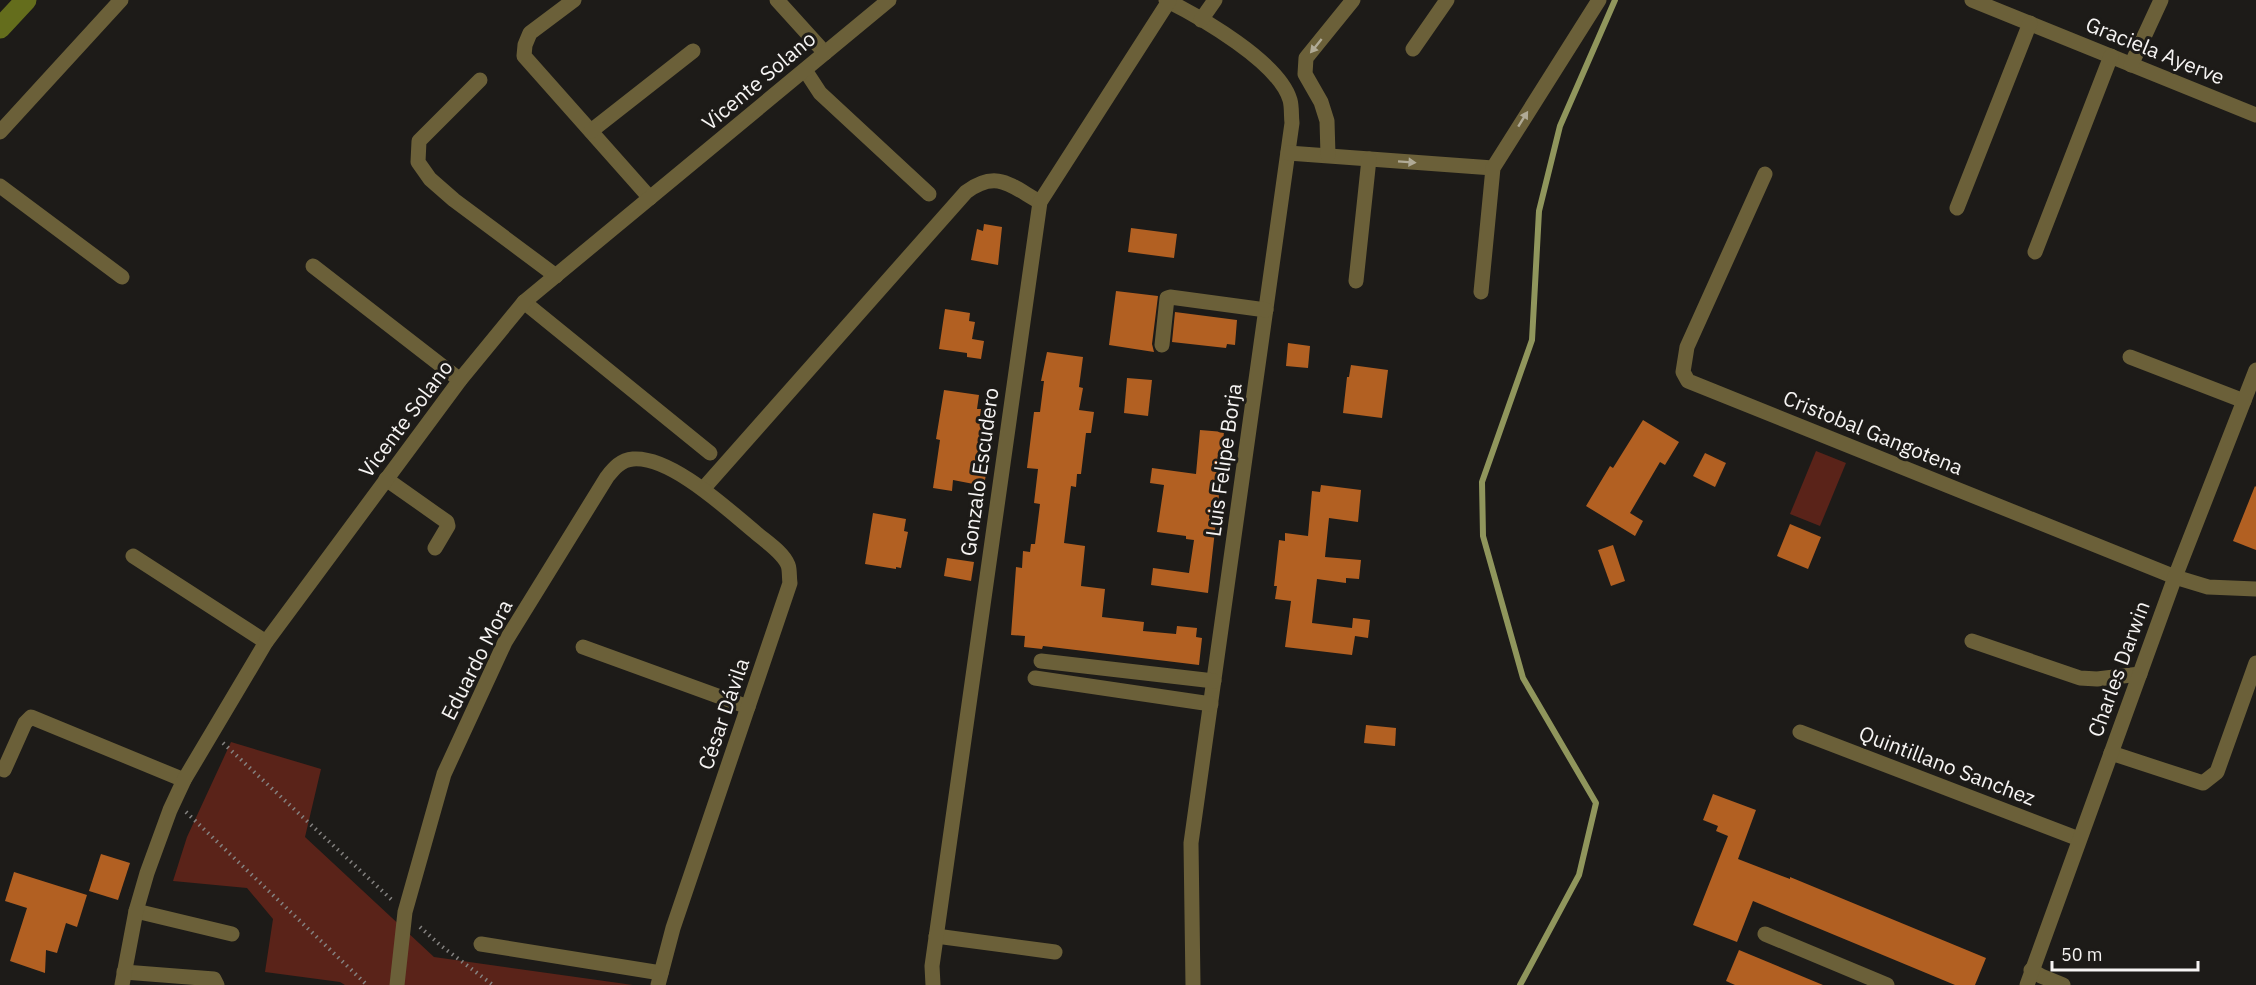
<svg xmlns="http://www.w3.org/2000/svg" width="2256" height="985" viewBox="0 0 2256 985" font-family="'IBM Plex Sans',sans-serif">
<rect width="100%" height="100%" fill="#1d1b18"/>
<g fill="#5a2319">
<polygon points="1816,451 1846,463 1820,526 1790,514"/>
<polygon points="231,742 321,769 305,837 434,957 633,985 345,985 340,982 265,972 273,919 247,888 173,881 187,837"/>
</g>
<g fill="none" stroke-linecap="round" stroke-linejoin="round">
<polyline stroke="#90965c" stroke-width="6" points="1520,985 1579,875 1596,803 1523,678 1483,536 1482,482 1532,340 1539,211 1560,126 1615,0"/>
<polyline stroke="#646d1c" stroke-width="21" points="0,28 26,0"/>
</g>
<g fill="#b26022">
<polygon points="984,224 1002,227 998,265 971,260 977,229 983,231"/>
<polygon points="1131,228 1177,234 1174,258 1128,252"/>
<polygon points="1116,291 1158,296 1152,344 1154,352 1109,345"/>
<polygon points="945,309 970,313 969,321 975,322 972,339 984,341 981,359 967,357 967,353 939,349"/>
<polygon points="1175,312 1237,320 1235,345 1227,344 1226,348 1172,342"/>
<polygon points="1288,343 1310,346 1308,368 1286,366"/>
<polygon points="1047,352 1083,357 1079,387 1083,388 1079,410 1094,412 1091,433 1086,433 1081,474 1077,474 1076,487 1071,486 1064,543 1085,546 1081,586 1105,589 1102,617 1144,622 1143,631 1176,634 1177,626 1197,628 1196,637 1202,638 1199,665 1043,646 1042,649 1024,647 1025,636 1011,635 1016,567 1022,568 1023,551 1030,552 1031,544 1035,544 1040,504 1034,503 1038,469 1027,468 1034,412 1040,412 1044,381 1041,381"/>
<polygon points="1351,365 1388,370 1382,418 1343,413 1347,377 1349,377"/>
<polygon points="1127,378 1152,380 1148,416 1124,413"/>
<polygon points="944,390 979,395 977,409 981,409 979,423 983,424 979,454 989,456 984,486 953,480 952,491 933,488 940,440 936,439"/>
<polygon points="1643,420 1679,442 1665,465 1660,462 1630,513 1643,521 1635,536 1586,506 1610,466 1613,468"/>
<polygon points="1200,430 1224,432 1222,450 1224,450 1208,593 1151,585 1153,568 1189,573 1194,540 1186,539 1186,536 1157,532 1164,485 1150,483 1152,468 1196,474"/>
<polygon points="1705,453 1726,463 1715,487 1693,476"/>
<polygon points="1321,485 1361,490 1358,522 1329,518 1325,557 1361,560 1359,579 1346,578 1346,583 1317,579 1312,623 1352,628 1353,618 1370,620 1368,638 1355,636 1352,655 1285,647 1291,601 1275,599 1277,586 1274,586 1279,540 1285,541 1285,533 1308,536 1312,491 1320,492"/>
<polygon points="2255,486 2256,487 2256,550 2233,541"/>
<polygon points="873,513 906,519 904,531 908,532 901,568 896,567 896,569 865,564"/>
<polygon points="1790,524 1821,537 1808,569 1777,556"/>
<polygon points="1613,545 1625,581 1611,586 1598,550"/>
<polygon points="947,558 974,562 971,581 944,576"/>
<polygon points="1366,725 1396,728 1395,746 1364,743"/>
<polygon points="1713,794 1756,810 1738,859 1790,879 1790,877 1986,958 1975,985 1955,985 1753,901 1737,942 1693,925 1728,836 1716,831 1718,826 1703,820"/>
<polygon points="101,854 130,863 118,900 89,891"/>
<polygon points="14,872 87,895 77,927 66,923 57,953 46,950 45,973 10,961 27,908 5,901"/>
<polygon points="1739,950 1823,985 1735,985 1726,981"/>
</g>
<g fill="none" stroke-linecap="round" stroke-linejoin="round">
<g stroke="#848280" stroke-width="4" stroke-dasharray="1.5 4.5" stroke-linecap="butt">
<polyline points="223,743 393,901"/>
<polyline points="186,812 367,985"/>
<polyline points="420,927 440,945 493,985"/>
</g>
<g stroke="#6b6039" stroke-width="15">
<polyline points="574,0 530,33 525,45 524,56 650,198"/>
<polyline points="777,0 825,53"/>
<path d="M1166,0C1200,17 1279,62 1290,100C1292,107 1291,115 1292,123L1191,843L1193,985"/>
<polyline points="1972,0 2256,115"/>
<polyline points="1201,20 1215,0"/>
<polyline points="1413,49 1447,0"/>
<polyline points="2131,65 2161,0"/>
<polyline points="805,70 820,93 929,194"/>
<polyline points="480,80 419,141 418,162 430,179 454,200 556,276"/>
<polyline points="591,131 693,51"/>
<polyline points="0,132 121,0"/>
<polyline points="1288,153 1493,168"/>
<polyline points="1328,155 1327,121 1321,102 1305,74 1306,58 1353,0"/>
<polyline points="1765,174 1687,347 1683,372 1688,381 2175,577 2208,587 2256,589"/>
<polyline points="0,186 122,277"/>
<polyline points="1957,208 2030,23"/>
<polyline points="2035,252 2111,56"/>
<polyline points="313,266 460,380"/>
<polyline points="1356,281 1369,159"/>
<polyline points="1481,292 1493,168 1599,0"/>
<polyline points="524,302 710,453"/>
<polyline points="1162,345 1167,298 1170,297 1266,310"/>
<polyline points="2130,357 2244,401"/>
<polyline points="386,479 447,522 448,526 435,548"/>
<path d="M703,489L966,192C997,169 1011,186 1040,202"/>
<polyline points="133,556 266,642"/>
<polyline points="1972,641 2080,678 2097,679 2140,674"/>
<polyline points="583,647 748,707"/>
<polyline points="1041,661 1214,681"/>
<polyline points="1035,678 1211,704"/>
<polyline points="1800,732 2079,839"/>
<polyline points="2111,753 2203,783 2217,772 2256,663"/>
<polyline points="4,770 25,723 31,717 184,780"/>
<polyline points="136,911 232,934"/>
<polyline points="1765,934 1887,985"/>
<polyline points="936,936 1055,952"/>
<polyline points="481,944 661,973"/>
<polyline points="2031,970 2041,976 2063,985"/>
<polyline points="124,972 214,979 217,985"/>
<polyline points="122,985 136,911 147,873 170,810 184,780 266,642 460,380 524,302 889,0"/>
<path d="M397,985L405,912L444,774L505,642L607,477C614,468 621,460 633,459C671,456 727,509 755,532C765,541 783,552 788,565C790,570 789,578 790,583L673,928L658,985"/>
<polyline points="933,985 932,966 1040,202 1169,1"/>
<polyline points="2027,985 2175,577 2256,370"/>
</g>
</g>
<defs><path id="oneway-solid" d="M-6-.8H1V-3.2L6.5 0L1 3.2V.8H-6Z" transform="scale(1.5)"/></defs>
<g fill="#b0aa96">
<use href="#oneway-solid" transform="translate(1316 46) rotate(129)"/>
<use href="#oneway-solid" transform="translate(1523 119) rotate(-58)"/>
<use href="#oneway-solid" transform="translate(1407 162) rotate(4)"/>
</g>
<g text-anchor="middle" stroke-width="6" stroke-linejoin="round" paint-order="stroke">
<g font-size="21" fill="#f6f4f3" stroke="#1d1b18">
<text transform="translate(2155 51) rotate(22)" y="7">Graciela Ayerve</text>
<text transform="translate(759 81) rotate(-40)" y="7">Vicente Solano</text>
<text transform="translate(406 419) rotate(-53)" y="7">Vicente Solano</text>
<text transform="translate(1873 433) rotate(22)" y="7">Cristobal Gangotena</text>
<text transform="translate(1224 460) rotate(-82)" y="7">Luis Felipe Borja</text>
<text transform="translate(980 472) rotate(-82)" y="7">Gonzalo Escudero</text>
<text transform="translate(477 660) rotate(-63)" y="7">Eduardo Mora</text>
<text transform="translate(2119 669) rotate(-70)" y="7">Charles Darwin</text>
<text transform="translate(724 714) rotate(-71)" y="7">César Dávila</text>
<text transform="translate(1947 766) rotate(21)" y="7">Quintillano Sanchez</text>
</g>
</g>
<path d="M2052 961v9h146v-9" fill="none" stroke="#f6f4f3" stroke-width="3"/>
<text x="2061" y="961" font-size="18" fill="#f6f4f3" stroke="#1d1b18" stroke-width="4.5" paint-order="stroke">50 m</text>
</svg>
